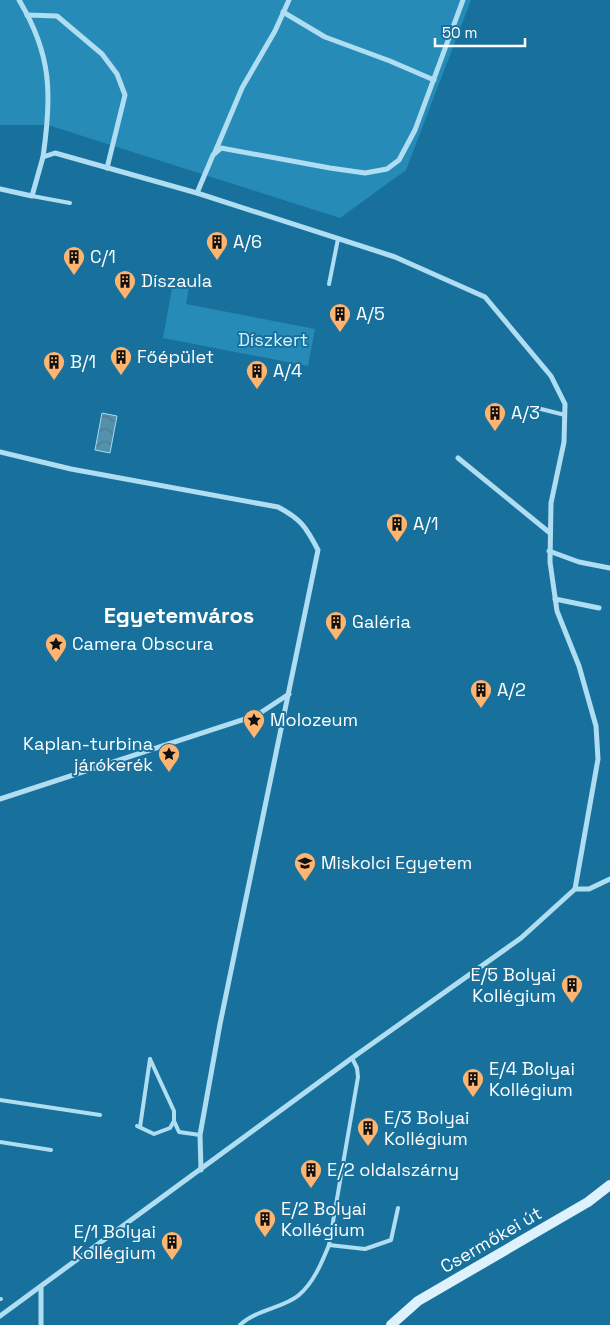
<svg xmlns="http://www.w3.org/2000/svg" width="610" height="1325" viewBox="0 0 610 1325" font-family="'Space Grotesk',sans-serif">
<defs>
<pattern id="water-waves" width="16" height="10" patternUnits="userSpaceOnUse" patternTransform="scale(1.25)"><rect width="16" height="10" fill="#5491ac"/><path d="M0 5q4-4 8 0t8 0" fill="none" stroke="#51798a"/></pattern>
</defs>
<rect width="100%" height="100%" fill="#18719c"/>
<g fill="#278bb8">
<polygon points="0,0 471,0 406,170 340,218 48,125 0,125"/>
<polygon points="173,283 189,286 186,304 315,329 308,366 163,338"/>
</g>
<polygon fill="url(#water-waves)" stroke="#a1dbf4" points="102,413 117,416 110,453 95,450"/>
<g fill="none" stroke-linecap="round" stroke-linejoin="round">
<polyline stroke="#a1dbf4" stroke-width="4" points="0,1299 1,1299"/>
<g stroke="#afddf2" stroke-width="4">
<polyline points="32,196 70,203"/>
<polyline points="329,284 338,239"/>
<polyline points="537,408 565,415"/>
<polyline points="150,1059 174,1111 174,1121 179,1132 200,1135"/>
<polyline points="0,1100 100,1115"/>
<polyline points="137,1126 154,1134 170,1128 174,1121"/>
<polyline points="140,1127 150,1059"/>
<polyline points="0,1142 51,1150"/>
<polyline points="329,1245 358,1077 357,1068 352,1058"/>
<path d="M240,1325C257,1309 284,1308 299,1295C314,1282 322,1262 329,1245L365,1249L391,1240L398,1208"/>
</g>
<g stroke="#afddf2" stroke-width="5">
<path d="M19,0C52,55 52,95 43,157"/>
<polyline points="283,12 325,37 390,61 434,80"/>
<polyline points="27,15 57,16 102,54 117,74 125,95 107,168"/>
<polyline points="215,152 242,88 275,31 289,0"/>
<polyline points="0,189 32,196 43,157 55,153 197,193 395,257 485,297 551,376 565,404 564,442 551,503 550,562 557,611 579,666 596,726 598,759 575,889"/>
<polyline points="197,193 213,155 221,148 330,168 365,173 387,169 399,160 415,130 463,0"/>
<path d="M0,452L71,469L278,507C301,519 306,527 318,550L220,1024L200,1135L201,1170"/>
<polyline points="458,458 550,533"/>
<polyline points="549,551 579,562 610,568"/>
<polyline points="555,599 599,608"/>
<polyline points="0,799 257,715 289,694"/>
<polyline points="41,1288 41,1325"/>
<polyline points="0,1316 352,1058 521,938 575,889 589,889 610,879"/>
</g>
<polyline stroke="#ddf2fc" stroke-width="10" points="391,1325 418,1301 588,1202 610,1185"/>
</g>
<defs>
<g id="building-pin" transform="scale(1.125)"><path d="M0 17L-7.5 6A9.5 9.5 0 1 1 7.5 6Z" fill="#ffb470" stroke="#18719c"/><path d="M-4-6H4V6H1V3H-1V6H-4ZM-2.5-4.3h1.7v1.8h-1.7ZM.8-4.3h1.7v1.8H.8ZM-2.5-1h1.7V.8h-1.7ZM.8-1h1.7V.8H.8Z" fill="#111"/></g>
<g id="sight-pin" transform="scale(1.125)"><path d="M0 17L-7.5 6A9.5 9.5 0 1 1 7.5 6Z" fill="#ffb470" stroke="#18719c"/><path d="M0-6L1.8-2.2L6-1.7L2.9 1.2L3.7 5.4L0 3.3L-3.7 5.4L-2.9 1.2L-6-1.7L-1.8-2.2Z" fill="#111"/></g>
<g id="university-pin" transform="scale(1.125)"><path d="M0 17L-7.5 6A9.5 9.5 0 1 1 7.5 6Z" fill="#ffb470" stroke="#18719c"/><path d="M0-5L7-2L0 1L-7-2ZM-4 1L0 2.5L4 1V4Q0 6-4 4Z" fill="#111"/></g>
</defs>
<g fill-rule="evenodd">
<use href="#building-pin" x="217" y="242"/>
<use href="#building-pin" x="74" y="257"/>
<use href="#building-pin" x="125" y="281"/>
<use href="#building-pin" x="340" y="314"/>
<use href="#building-pin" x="121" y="357"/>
<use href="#building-pin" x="54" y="362"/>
<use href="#building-pin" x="257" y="371"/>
<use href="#building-pin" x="495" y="413"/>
<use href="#building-pin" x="397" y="524"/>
<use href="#building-pin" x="336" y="622"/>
<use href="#sight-pin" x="56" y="644"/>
<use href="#building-pin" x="481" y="690"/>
<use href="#sight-pin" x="254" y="720"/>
<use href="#sight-pin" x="169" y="754"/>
<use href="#university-pin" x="305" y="863"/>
<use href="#building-pin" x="572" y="985"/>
<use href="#building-pin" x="473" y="1079"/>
<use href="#building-pin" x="368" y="1128"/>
<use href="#building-pin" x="311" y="1170"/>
<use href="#building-pin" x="265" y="1219"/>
<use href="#building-pin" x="172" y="1242"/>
</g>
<g text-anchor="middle" stroke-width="4" stroke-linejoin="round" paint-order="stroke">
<g font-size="18" fill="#fff" stroke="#18719c" text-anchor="start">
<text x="233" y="248">A/6</text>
<text x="90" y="263">C/1</text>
<text x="141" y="287">Díszaula</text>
<text x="356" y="320">A/5</text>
<text x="137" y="363">Főépület</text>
<text x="70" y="368">B/1</text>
<text x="273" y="377">A/4</text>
<text x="511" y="419">A/3</text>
<text x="413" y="530">A/1</text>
<text x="352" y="628">Galéria</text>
<text x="72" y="650">Camera Obscura</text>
<text x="497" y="696">A/2</text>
<text x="270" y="726">Molozeum</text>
<text x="153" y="750" text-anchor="end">Kaplan-turbina<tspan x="153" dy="21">járókerék</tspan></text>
<text x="321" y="869">Miskolci Egyetem</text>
<text x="556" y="981" text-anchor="end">E/5 Bolyai<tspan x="556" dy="21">Kollégium</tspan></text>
<text x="489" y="1075">E/4 Bolyai<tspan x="489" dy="21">Kollégium</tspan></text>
<text x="384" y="1124">E/3 Bolyai<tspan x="384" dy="21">Kollégium</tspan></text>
<text x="327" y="1176">E/2 oldalszárny</text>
<text x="281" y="1215">E/2 Bolyai<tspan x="281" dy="21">Kollégium</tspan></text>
<text x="156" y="1238" text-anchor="end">E/1 Bolyai<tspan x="156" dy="21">Kollégium</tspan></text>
</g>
<g font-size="18" fill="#d6f1fc" stroke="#18719c">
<text x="273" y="346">Díszkert</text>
</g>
<g font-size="18" fill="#fff" stroke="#18719c">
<text transform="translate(491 1240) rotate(-30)" y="6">Csermőkei út</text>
</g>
<g font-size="22" font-weight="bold" fill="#fff" stroke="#18719c">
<text x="179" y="623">Egyetemváros</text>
</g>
</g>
<path d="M435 38v8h90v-8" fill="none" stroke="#ffffff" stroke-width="2.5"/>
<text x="442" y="38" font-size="15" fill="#ffffff" stroke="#18719c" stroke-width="4" paint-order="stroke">50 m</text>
</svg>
